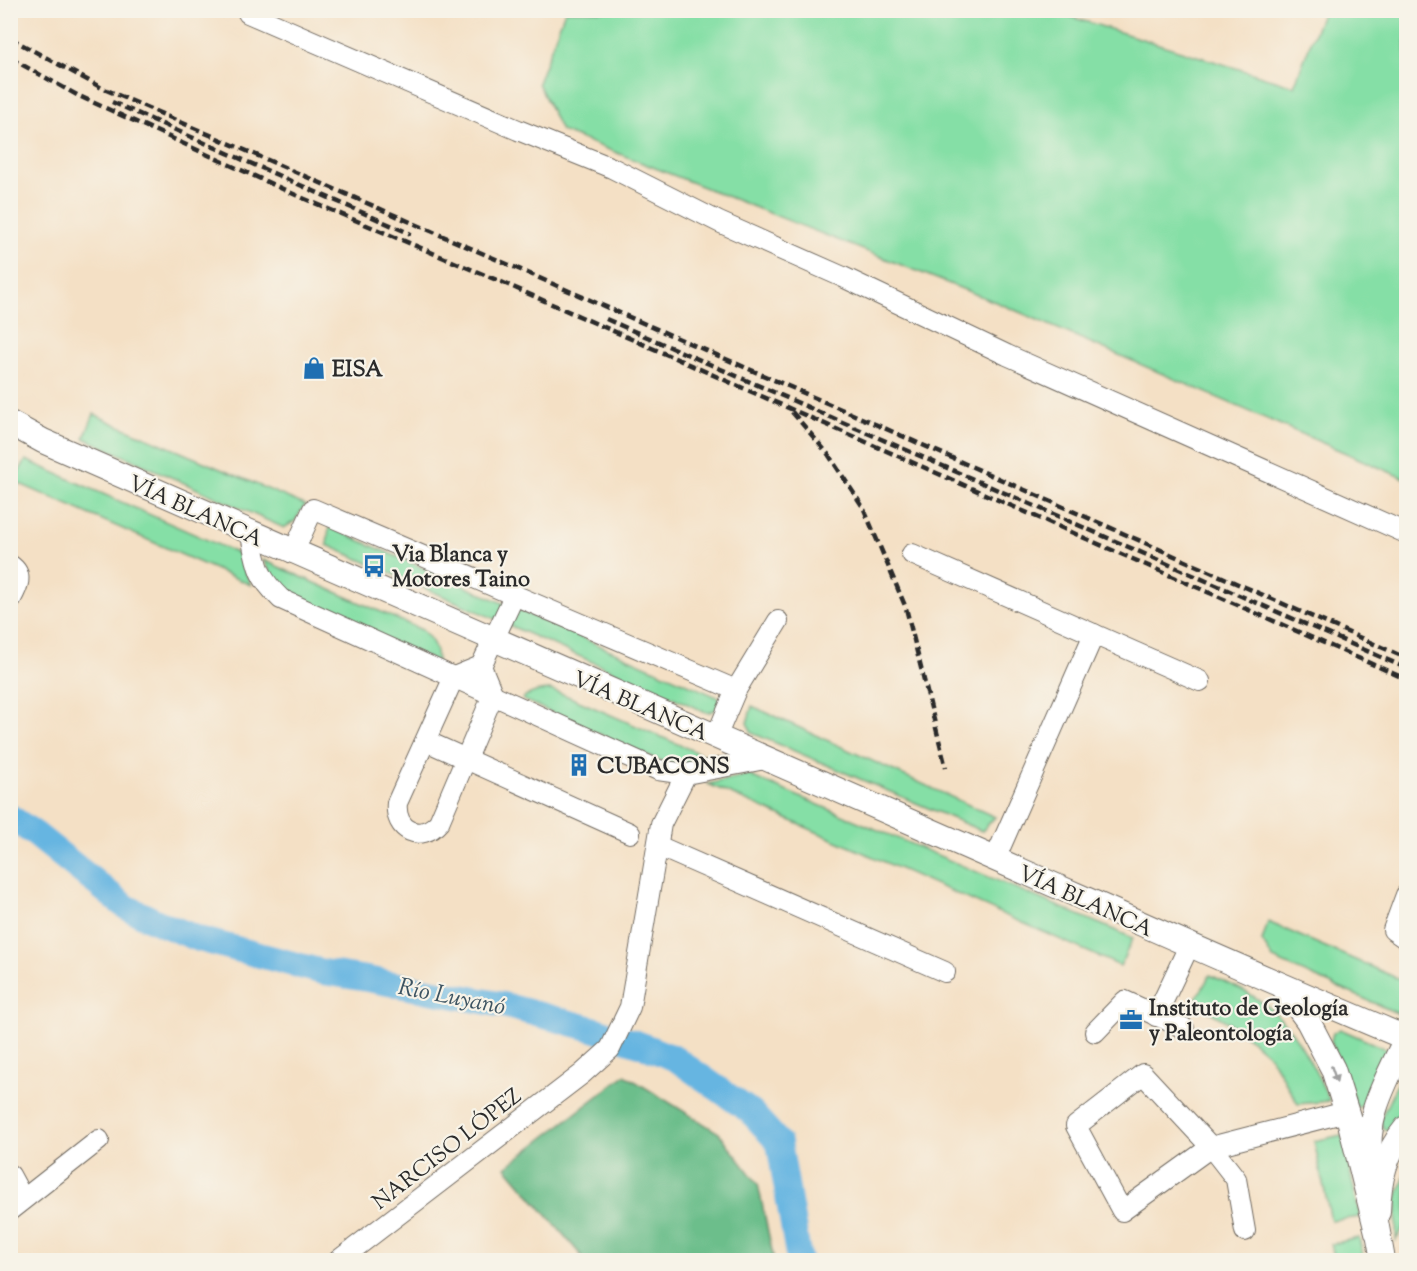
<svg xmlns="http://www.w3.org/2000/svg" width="1417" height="1271" viewBox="0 0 1417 1271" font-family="'Sorts Mill Goudy',serif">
<rect width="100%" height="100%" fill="#f7f3e8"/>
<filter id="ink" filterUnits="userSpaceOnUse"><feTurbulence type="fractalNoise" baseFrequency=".0167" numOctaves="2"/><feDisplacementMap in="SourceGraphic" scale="12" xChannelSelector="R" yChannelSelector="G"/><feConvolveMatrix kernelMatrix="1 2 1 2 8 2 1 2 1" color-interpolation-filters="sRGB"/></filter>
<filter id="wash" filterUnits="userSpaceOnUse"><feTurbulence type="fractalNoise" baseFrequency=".008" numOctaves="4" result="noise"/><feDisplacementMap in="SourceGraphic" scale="24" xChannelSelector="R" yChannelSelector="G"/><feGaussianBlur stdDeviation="1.35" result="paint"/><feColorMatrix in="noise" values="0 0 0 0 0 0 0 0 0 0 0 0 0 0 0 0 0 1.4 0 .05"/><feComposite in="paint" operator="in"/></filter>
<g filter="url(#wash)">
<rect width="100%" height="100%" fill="#f4e0c5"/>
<g fill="#85dfa6" stroke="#588568" stroke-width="1.5">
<polygon points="565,11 1052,11 1294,86 1323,11 1406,11 1406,479 1003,305 561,131 538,83"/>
<polygon points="94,414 115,424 305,505 295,521 284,528 84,438"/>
<polygon points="26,460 237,553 251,585 13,481"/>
<polygon points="329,527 722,699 715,710 708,713 327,545"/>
<path d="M263,560L422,630C432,640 437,647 437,662L294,598L279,586Z"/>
<polygon points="550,690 565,695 712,759 708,763 676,764 658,760 523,700 525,696 538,691"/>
<polygon points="752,706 995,817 982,831 752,733 747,723"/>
<polygon points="748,775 1133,938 1120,966 708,784"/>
<polygon points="1268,922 1406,982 1406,1017 1273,959 1262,941"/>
<path d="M1210,975C1225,982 1242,989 1256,998C1293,1022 1312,1063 1330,1101L1298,1104L1270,1056L1233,1025L1194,1003Z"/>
<polygon points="1340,1029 1388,1050 1366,1102 1357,1108 1331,1041 1333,1033"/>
<polygon points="1406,1065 1406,1116 1392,1129 1386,1130 1383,1128 1380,1120"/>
<polygon points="1342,1135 1360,1217 1331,1221 1314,1141"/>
<polygon points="1406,1173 1406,1224 1396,1240 1397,1197"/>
<polygon points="1359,1238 1364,1260 1335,1260 1331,1244"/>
</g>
<polygon fill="#6cbe8b" stroke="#4c745b" stroke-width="1.5" points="625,1075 719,1133 758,1184 774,1260 585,1260 506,1167"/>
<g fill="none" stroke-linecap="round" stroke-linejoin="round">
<polyline stroke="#66b5e1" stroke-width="26" points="10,817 35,834 126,907 157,922 199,939 323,972 367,979 503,1005 593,1029 639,1044 676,1059 751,1112 779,1143 799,1260"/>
</g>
</g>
<g filter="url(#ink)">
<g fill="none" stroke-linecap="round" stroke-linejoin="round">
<g stroke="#716a61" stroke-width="22">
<g id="minor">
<polyline points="248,13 518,130 612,168 719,222 843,277 1007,355 1406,533"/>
<path d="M251,535C257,566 258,577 281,599L658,770L686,774L765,759"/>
<polyline points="293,553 313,509 736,690"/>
<polyline points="912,554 1200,681"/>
<path d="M10,565C25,575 17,588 10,601"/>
<path d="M481,666L493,695L439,822C421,843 394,831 397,803L454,677Z"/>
<polyline points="481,666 515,594"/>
<polyline points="716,737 736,690 778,621"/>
<polyline points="426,741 630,833"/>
<polyline points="658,846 945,972"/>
<polyline points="995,859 1094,634"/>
<polyline points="1406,895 1393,930 1406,939"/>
<polyline points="1156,1016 1189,946"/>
<polyline points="1095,1032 1125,1001 1184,1028"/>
<polyline points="10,1175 23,1199"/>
<polyline points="10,1210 99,1140"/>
<polyline points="1245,1231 1236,1179 1211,1147 1143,1074 1076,1126 1122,1211 1211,1147 1346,1112"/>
<polyline points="339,1260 582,1074 610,1049 630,1007 661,824 686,774"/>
</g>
</g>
<g stroke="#716a61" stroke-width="26">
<g id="major">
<path d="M10,423L43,441C348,578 655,710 961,844C1109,909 1257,976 1406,1038"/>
<polyline points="1284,988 1308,1021 1333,1069 1350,1123 1377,1232"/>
<path d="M1370,1163C1365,1112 1386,1083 1406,1038"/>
<path d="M1378,1212C1379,1180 1385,1153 1406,1128"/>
<polyline points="1375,1216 1383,1260"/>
</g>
</g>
<use href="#minor" stroke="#fff" stroke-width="20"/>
<use href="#major" stroke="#fff" stroke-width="24"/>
<g stroke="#2b2b2b" stroke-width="4.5" stroke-dasharray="9 4.5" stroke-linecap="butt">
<polyline points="10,38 102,88 850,413 1406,658"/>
<polyline points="10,58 77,95 298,196 506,284 1406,679"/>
<polyline points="112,102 411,234"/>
<polyline points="606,319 1406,668"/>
<polyline points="792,412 828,454 863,507 906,608 946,768"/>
</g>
</g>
<defs><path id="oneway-solid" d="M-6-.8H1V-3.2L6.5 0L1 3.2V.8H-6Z" transform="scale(1.5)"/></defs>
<use fill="#a0a0a0" href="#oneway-solid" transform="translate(1334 1074) rotate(71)"/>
</g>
<defs>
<g id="shop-bare" transform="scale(1.8)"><path d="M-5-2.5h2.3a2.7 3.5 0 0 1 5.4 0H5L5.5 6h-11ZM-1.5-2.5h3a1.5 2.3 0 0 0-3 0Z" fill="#1f6fb2" stroke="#f7f3e8" stroke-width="2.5" paint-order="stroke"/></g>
<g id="bus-bare" transform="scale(1.8)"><path d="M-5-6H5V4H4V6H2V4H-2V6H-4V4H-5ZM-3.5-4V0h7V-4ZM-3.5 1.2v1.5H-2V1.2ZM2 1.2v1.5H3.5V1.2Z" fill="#1f6fb2" stroke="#f7f3e8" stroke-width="2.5" paint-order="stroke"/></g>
<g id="building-bare" transform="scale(1.8)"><path d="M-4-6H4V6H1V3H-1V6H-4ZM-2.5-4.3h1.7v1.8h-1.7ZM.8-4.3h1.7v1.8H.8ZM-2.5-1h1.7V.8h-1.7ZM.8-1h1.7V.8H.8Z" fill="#1f6fb2" stroke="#f7f3e8" stroke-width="2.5" paint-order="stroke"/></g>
<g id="office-bare" transform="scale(1.8)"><path d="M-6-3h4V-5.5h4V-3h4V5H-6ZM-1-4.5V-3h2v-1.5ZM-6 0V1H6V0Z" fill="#1f6fb2" stroke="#f7f3e8" stroke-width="2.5" paint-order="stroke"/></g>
</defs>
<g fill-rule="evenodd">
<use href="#shop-bare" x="314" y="368"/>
<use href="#bus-bare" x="374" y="566"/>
<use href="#building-bare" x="579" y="765"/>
<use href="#office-bare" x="1131" y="1020"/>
</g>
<g text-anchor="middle" stroke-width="4.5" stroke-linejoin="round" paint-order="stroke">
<g font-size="22" font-weight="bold" fill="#2b2b2b" stroke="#f7f3e8" text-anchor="start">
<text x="332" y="376">EISA</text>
<text x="392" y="561">Via Blanca y<tspan x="392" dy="25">Motores Taino</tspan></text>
<text x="597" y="773">CUBACONS</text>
<text x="1149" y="1015">Instituto de Geología<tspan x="1149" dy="25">y Paleontología</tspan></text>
</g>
<g font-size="22" fill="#2b2b2b" stroke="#f7f3e8">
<text transform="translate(196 510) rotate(24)" y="8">VÍA BLANCA</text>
<text transform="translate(641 705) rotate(23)" y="8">VÍA BLANCA</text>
<text transform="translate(1086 900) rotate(24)" y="8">VÍA BLANCA</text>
<text transform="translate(446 1148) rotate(-38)" y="8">NARCISO LÓPEZ</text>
</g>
<g font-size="24" font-style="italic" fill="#3d5462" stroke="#f7f3e8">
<text transform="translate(452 996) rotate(11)" y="8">Río Luyanó</text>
</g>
</g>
<rect width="1417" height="1271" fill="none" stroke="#f7f3e8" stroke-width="36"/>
</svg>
